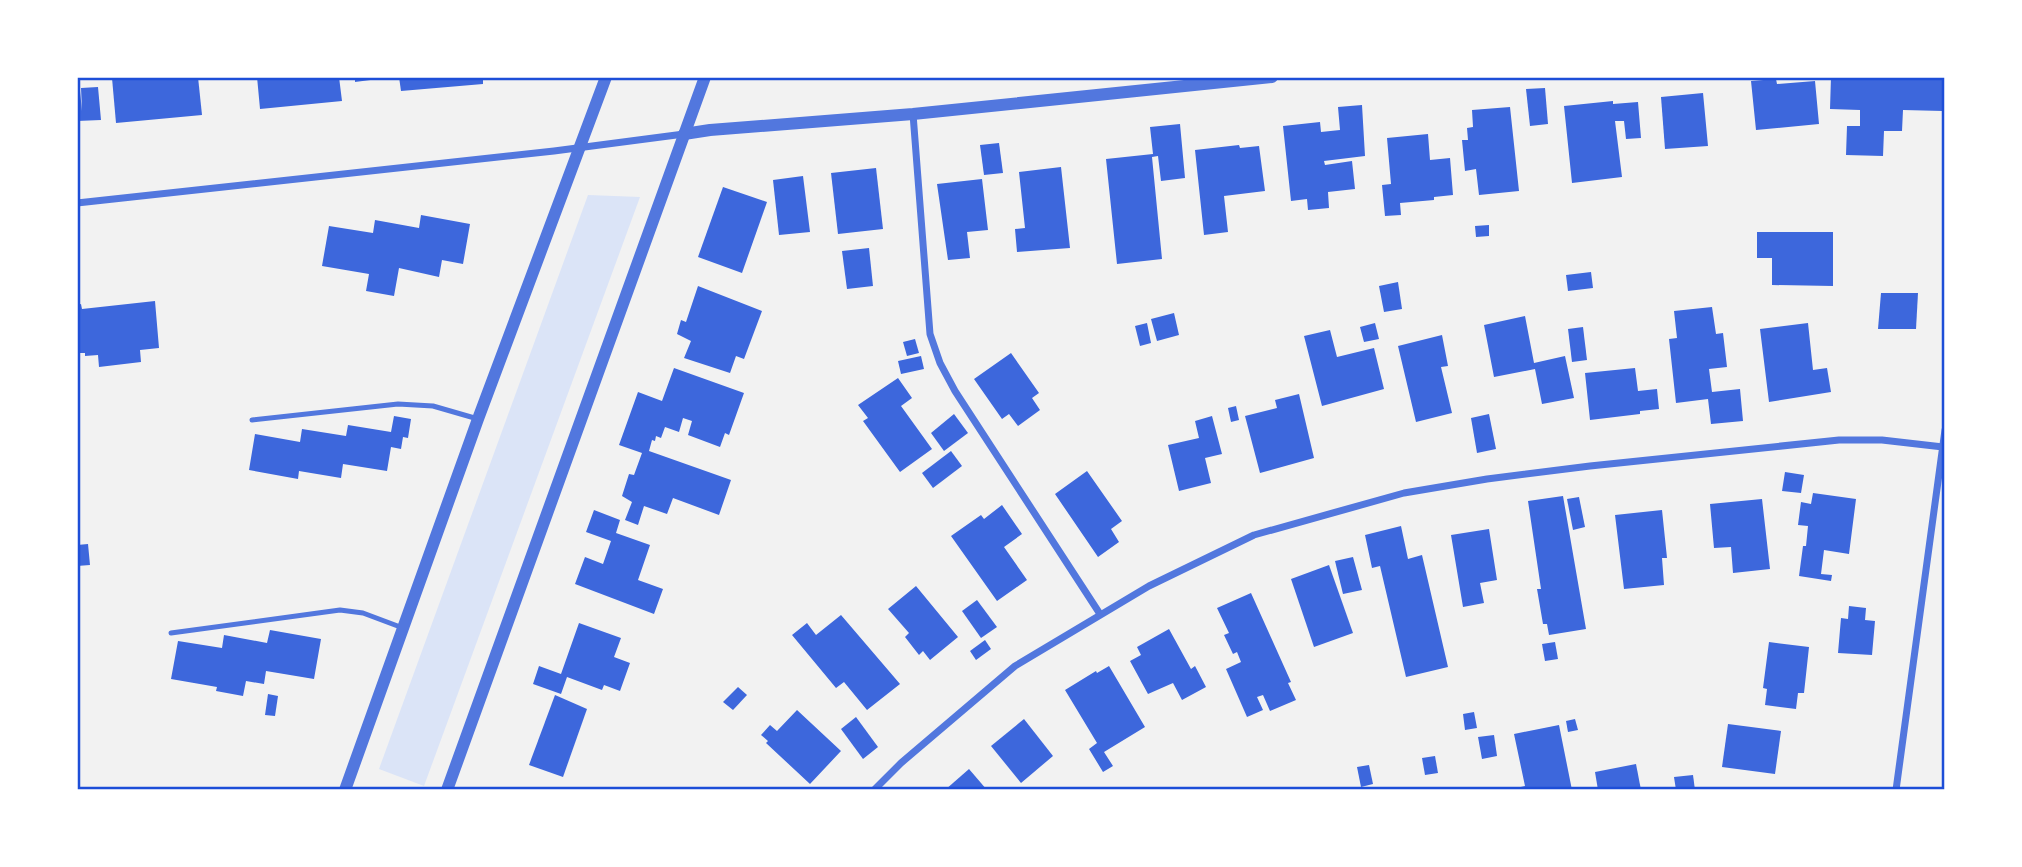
<svg xmlns="http://www.w3.org/2000/svg" width="2022" height="867" viewBox="0 0 2022 867" font-family="Lato,sans-serif">
<rect width="100%" height="100%" fill="#f2f2f2"/>
<polygon fill="#dbe4f7" points="588,195 640,197 424,786 379,769"/>
<g fill="#3d67dc">
<polygon points="198,77 202,115 116,123 112,78"/>
<polygon points="257,77 339,77 342,101 260,109"/>
<polygon points="355,77 378,77 378,79 355,82"/>
<polygon points="399,77 483,77 483,84 401,91"/>
<polygon points="1831,77 1944,77 1943,111 1903,110 1902,131 1884,131 1883,156 1846,155 1847,126 1860,126 1860,110 1830,109"/>
<polygon points="1776,79 1777,84 1815,81 1819,124 1756,130 1751,81"/>
<polygon points="77,81 79,81 82,111 81,88 98,87 101,120 77,121"/>
<polygon points="1545,88 1548,124 1530,126 1526,89"/>
<polygon points="1703,93 1708,146 1665,149 1661,97"/>
<polygon points="1613,101 1613,104 1638,102 1641,138 1626,139 1624,121 1615,121 1622,177 1572,183 1564,106"/>
<polygon points="1362,105 1365,156 1324,161 1325,165 1352,161 1355,189 1328,192 1329,208 1308,210 1307,199 1291,201 1283,126 1320,122 1321,132 1340,130 1338,107"/>
<polygon points="1510,107 1519,191 1479,195 1476,169 1465,171 1462,140 1468,140 1467,128 1473,127 1472,110"/>
<polygon points="1180,124 1185,178 1161,181 1158,156 1152,157 1162,259 1117,264 1106,159 1153,154 1150,127"/>
<polygon points="1428,134 1430,160 1450,158 1453,195 1434,197 1434,200 1400,203 1401,215 1385,216 1382,185 1391,184 1387,138"/>
<polygon points="999,143 1003,173 984,175 980,145"/>
<polygon points="1239,145 1240,148 1259,146 1265,191 1224,196 1228,232 1204,235 1195,150"/>
<polygon points="1061,167 1070,248 1017,252 1015,229 1025,228 1019,172"/>
<polygon points="876,168 883,229 838,234 831,173"/>
<polygon points="803,176 810,232 779,235 773,180"/>
<polygon points="982,179 988,230 967,232 970,258 948,260 937,184"/>
<polygon points="723,187 767,202 742,273 698,257"/>
<polygon points="421,215 470,224 463,264 442,260 439,277 399,268 394,296 366,291 369,274 322,266 329,226 373,233 375,220 419,228"/>
<polygon points="1489,225 1489,236 1476,237 1475,226"/>
<polygon points="1757,232 1833,232 1833,286 1772,285 1772,258 1757,258"/>
<polygon points="869,248 873,286 847,289 842,251"/>
<polygon points="1591,272 1593,288 1568,291 1566,275"/>
<polygon points="1398,282 1402,309 1384,312 1379,286"/>
<polygon points="698,286 762,311 744,359 736,356 730,373 684,358 691,341 677,334 681,320 686,322"/>
<polygon points="1881,293 1918,293 1916,329 1878,329"/>
<polygon points="155,301 159,348 140,350 141,362 99,367 98,355 85,356 85,353 77,353 77,305 81,304 82,309"/>
<polygon points="1712,307 1716,334 1723,333 1727,367 1709,369 1712,392 1740,389 1743,421 1711,424 1708,399 1676,403 1669,339 1677,338 1674,311"/>
<polygon points="1174,313 1179,335 1157,341 1151,319"/>
<polygon points="1525,316 1534,363 1565,356 1574,398 1542,404 1535,369 1494,377 1484,325"/>
<polygon points="1147,323 1151,343 1140,346 1135,326"/>
<polygon points="1375,323 1379,339 1364,342 1360,327"/>
<polygon points="1808,323 1813,370 1827,368 1831,392 1769,402 1760,329"/>
<polygon points="1583,327 1587,360 1572,362 1568,329"/>
<polygon points="1330,330 1337,357 1374,348 1384,389 1322,406 1304,336"/>
<polygon points="1442,335 1448,366 1441,367 1452,413 1416,422 1398,346"/>
<polygon points="915,339 919,353 907,356 903,342"/>
<polygon points="1011,353 1039,393 1032,398 1040,410 1018,426 1009,414 1002,419 974,379"/>
<polygon points="921,356 924,369 901,374 898,361"/>
<polygon points="674,368 744,393 729,435 725,433 720,447 688,435 692,421 683,418 679,432 665,427 661,438 656,436 655,441 652,440 649,451 731,480 719,515 673,498 667,514 644,506 638,525 625,520 632,502 622,496 629,474 634,475 642,453 619,445 638,392 662,401"/>
<polygon points="1635,368 1638,391 1657,389 1659,409 1640,411 1640,414 1590,420 1585,373"/>
<polygon points="898,378 912,398 901,406 932,449 900,472 863,421 868,418 858,405"/>
<polygon points="1299,394 1314,458 1260,473 1245,416 1277,408 1275,400"/>
<polygon points="1236,406 1239,420 1231,422 1228,408"/>
<polygon points="954,414 968,433 944,451 931,433"/>
<polygon points="1489,414 1496,449 1477,453 1471,418"/>
<polygon points="394,416 411,419 408,438 403,437 401,449 391,447 387,471 343,464 341,478 299,471 298,479 249,470 255,434 300,442 302,429 346,436 348,425 391,432"/>
<polygon points="1212,416 1222,454 1205,458 1211,483 1179,491 1168,445 1199,438 1195,421"/>
<polygon points="951,451 962,466 933,488 922,473"/>
<polygon points="1087,471 1122,521 1111,529 1119,542 1098,557 1055,494"/>
<polygon points="1785,472 1804,475 1801,493 1782,491"/>
<polygon points="1813,493 1856,499 1849,554 1824,550 1821,574 1832,575 1831,581 1799,576 1803,546 1806,546 1808,526 1798,525 1801,502 1811,504"/>
<polygon points="1563,496 1586,629 1549,635 1547,624 1543,624 1537,589 1541,589 1528,501"/>
<polygon points="1579,497 1585,527 1573,530 1567,499"/>
<polygon points="1762,499 1770,569 1733,573 1731,547 1714,548 1710,504"/>
<polygon points="1002,505 1022,534 1004,547 1027,580 997,601 951,536 981,515 984,519"/>
<polygon points="594,510 620,520 616,533 650,545 638,580 663,589 654,614 575,584 585,557 603,564 611,541 586,532"/>
<polygon points="1662,510 1667,558 1662,558 1664,585 1624,589 1615,515"/>
<polygon points="1401,526 1408,559 1422,555 1448,667 1406,677 1380,566 1372,568 1365,535"/>
<polygon points="1489,529 1497,580 1480,583 1484,603 1463,607 1451,535"/>
<polygon points="88,544 90,565 77,566 77,545"/>
<polygon points="1353,557 1362,590 1343,594 1335,561"/>
<polygon points="1329,565 1353,633 1314,647 1291,579"/>
<polygon points="916,586 958,637 930,660 923,651 919,655 905,637 909,633 888,609"/>
<polygon points="1251,593 1291,682 1288,683 1296,700 1270,711 1263,695 1257,697 1263,710 1247,717 1226,669 1241,662 1237,652 1233,654 1224,635 1229,633 1217,608"/>
<polygon points="977,600 997,627 981,638 962,611"/>
<polygon points="1849,606 1866,608 1865,620 1875,621 1872,655 1838,653 1841,618 1848,619"/>
<polygon points="841,615 900,684 867,710 844,682 836,688 792,635 807,623 816,635"/>
<polygon points="579,623 621,638 614,657 630,663 620,691 604,685 602,690 567,677 561,694 533,684 539,666 561,674"/>
<polygon points="1169,629 1191,669 1195,666 1206,687 1182,700 1173,683 1148,694 1130,661 1141,655 1137,647"/>
<polygon points="270,630 321,639 314,679 266,671 264,684 246,681 243,696 216,691 217,687 171,679 178,641 222,648 224,635 267,643"/>
<polygon points="985,640 991,649 976,660 970,651"/>
<polygon points="1555,642 1558,659 1545,661 1542,644"/>
<polygon points="1769,642 1809,647 1804,693 1798,693 1796,709 1765,705 1767,689 1763,688"/>
<polygon points="1109,666 1145,727 1104,752 1113,766 1103,772 1089,749 1097,743 1065,690 1096,671 1097,673"/>
<polygon points="738,687 747,695 733,710 723,702"/>
<polygon points="268,694 278,696 275,716 265,715"/>
<polygon points="555,695 587,709 563,777 529,765"/>
<polygon points="797,710 841,751 810,784 766,743 768,741 761,735 770,725 777,731"/>
<polygon points="1474,712 1477,728 1465,730 1463,714"/>
<polygon points="856,717 878,747 863,759 841,729"/>
<polygon points="1024,719 1053,756 1021,783 991,746"/>
<polygon points="1575,719 1578,730 1568,732 1566,721"/>
<polygon points="1728,724 1781,731 1775,774 1722,767"/>
<polygon points="1559,725 1572,790 1508,790 1525,786 1514,734"/>
<polygon points="1494,735 1497,756 1482,759 1478,737"/>
<polygon points="1435,756 1438,773 1425,775 1422,758"/>
<polygon points="1636,764 1641,790 1598,790 1595,772"/>
<polygon points="1369,765 1373,784 1361,787 1357,767"/>
<polygon points="969,769 987,790 945,790"/>
<polygon points="1693,775 1695,790 1676,790 1674,777"/>
</g>
<g fill="none" stroke-linecap="round" stroke-linejoin="round">
<g stroke="#5277de" stroke-width="5">
<polyline points="252,420 398,404 433,406 478,419"/>
<polyline points="171,633 340,610 363,613 403,628"/>
</g>
<g stroke="#5277de" stroke-width="7">
<polyline points="913,114 930,334 940,363 955,391 1100,614"/>
<polyline points="77,203 554,151 684,134"/>
<polyline points="874,790 901,763 1015,666 1149,586 1254,535 1404,493 1487,479 1590,466 1839,440 1882,440 1943,447"/>
<polyline points="1896,790 1945,430"/>
</g>
<g stroke="#5277de" stroke-width="12">
<polyline points="684,134 710,130 913,114 1272,77"/>
<polyline points="345,790 478,419 606,77"/>
<polyline points="447,790 705,77"/>
</g>
</g>
<rect width="2022" height="867" fill="none" stroke="#ffffff" stroke-width="158"/>
<rect x="79" y="79" width="1864" height="709" fill="none" stroke="#1d4ed8" stroke-width="2.5"/>
</svg>
